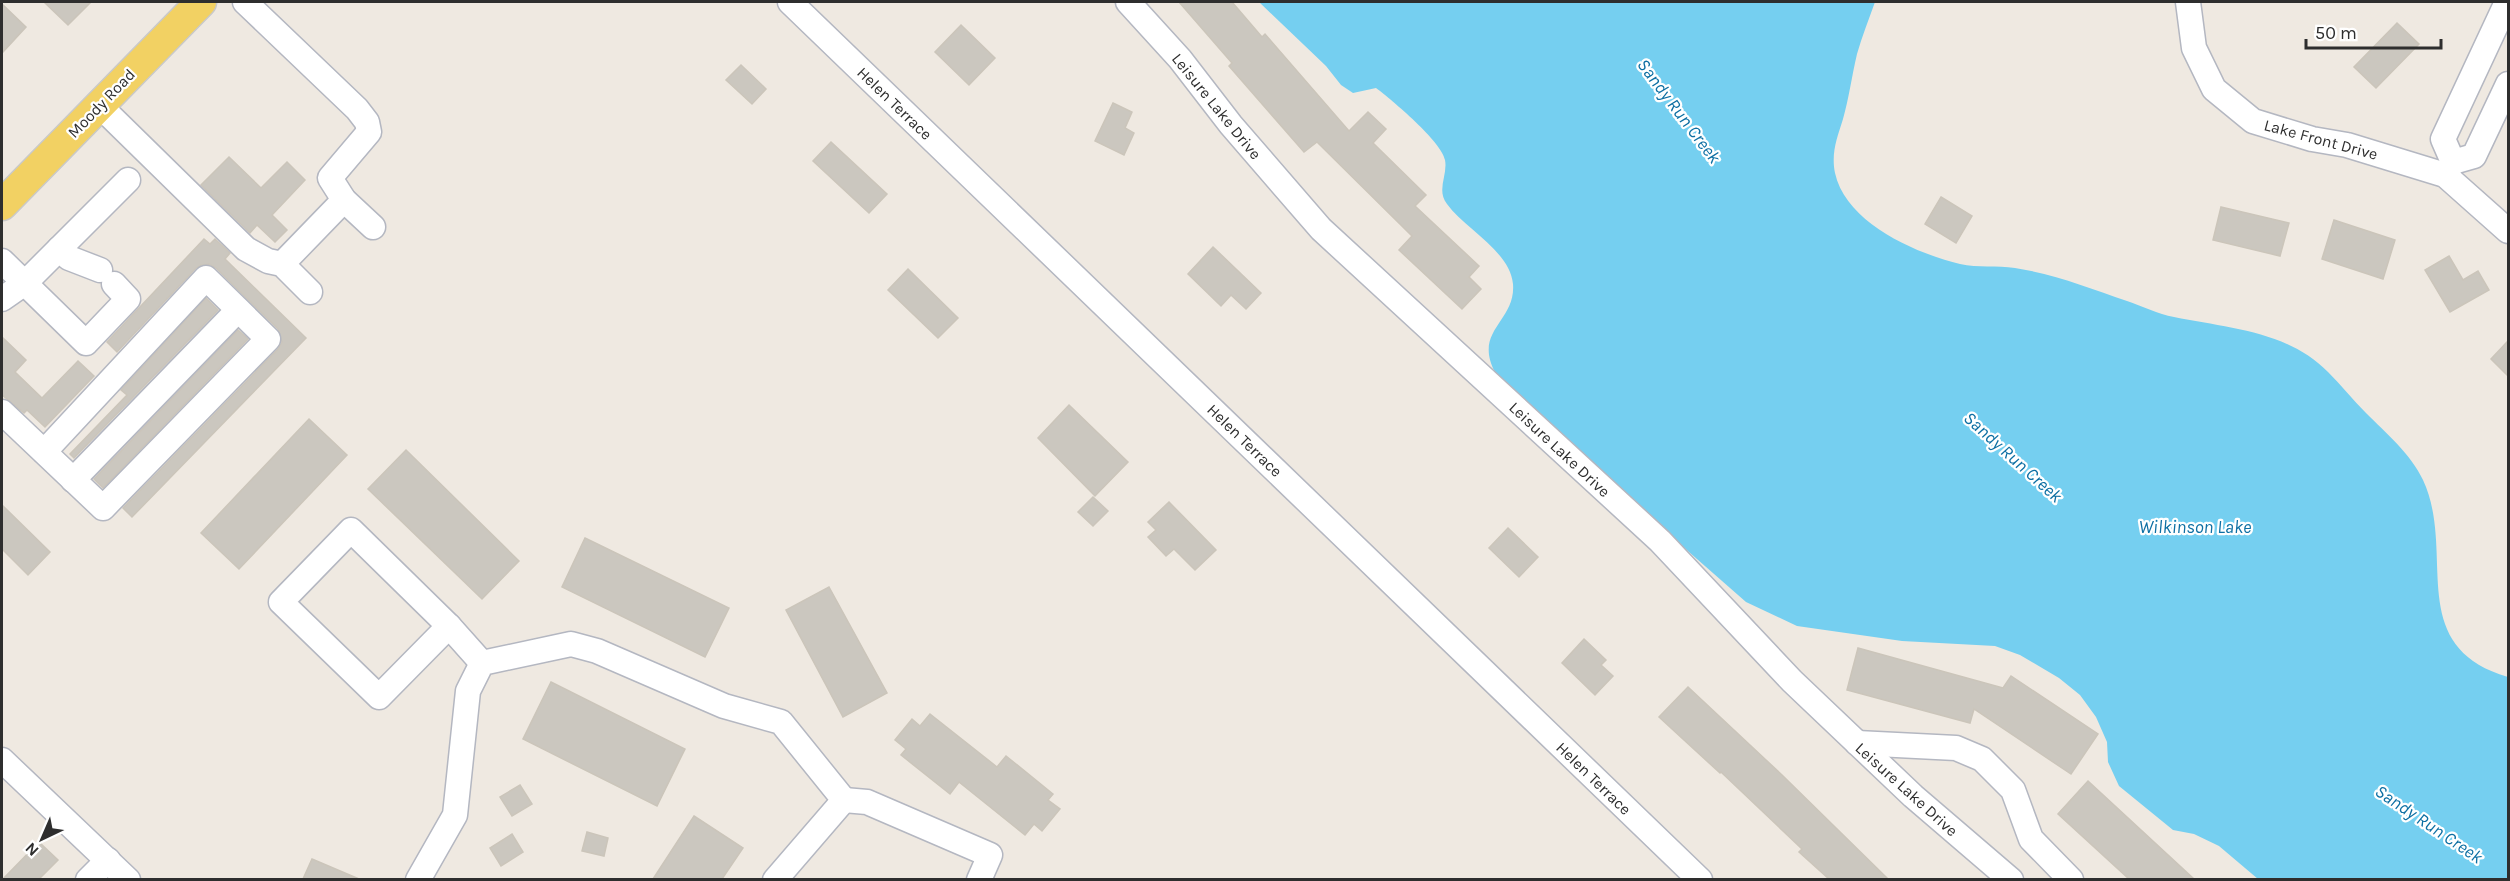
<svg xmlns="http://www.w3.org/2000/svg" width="2510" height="881" viewBox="0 0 2510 881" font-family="Karla,sans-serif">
<rect width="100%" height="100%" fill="#efe9e1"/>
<path fill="#75cff0" d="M1259,2H1875C1869,19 1862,36 1857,54C1852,75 1849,98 1843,119C1837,138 1831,153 1835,173C1846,223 1915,253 1960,264C1978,268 1997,265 2015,268C2054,274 2090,288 2127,301C2142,306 2158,314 2174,317C2228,328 2288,331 2328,372C2341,385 2353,400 2366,413C2386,433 2411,454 2423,480C2457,553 2403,646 2508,677V879H2258L2219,846L2194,834L2173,830L2119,786L2108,762L2107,742L2096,717L2080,695L2059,678L2020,655L1995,646L1902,641L1797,626L1746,602L1657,524L1495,372C1473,330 1516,322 1513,284C1510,251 1465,229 1447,204C1436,190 1448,175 1445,160C1442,142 1392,100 1376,88L1353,93L1341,85L1326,66Z"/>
<g fill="#cbc7bf" stroke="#cbc5ba" stroke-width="1.5">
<polygon points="44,2 91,2 68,25"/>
<polygon points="1179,2 1232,2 1262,37 1265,34 1349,131 1368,112 1386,129 1373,143 1426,195 1415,206 1479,266 1469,277 1481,289 1462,309 1399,250 1412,236 1317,142 1304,152 1229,66 1232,63"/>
<polygon points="2,4 26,27 2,53"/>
<polygon points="2397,23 2419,44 2376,88 2354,67"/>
<polygon points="961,25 995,58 969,85 935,52"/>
<polygon points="741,65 766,89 752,104 726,80"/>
<polygon points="1113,103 1132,112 1125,128 1134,133 1124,155 1095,141"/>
<polygon points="831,142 887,194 869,213 813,161"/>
<polygon points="229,157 261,188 287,162 305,180 272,215 287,230 275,242 257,225 250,233 201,185"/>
<polygon points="1941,197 1972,216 1956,243 1925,224"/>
<polygon points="2221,207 2289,223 2280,256 2213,240"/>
<polygon points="2334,220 2395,240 2383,279 2322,259"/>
<polygon points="204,239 210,244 215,239 230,253 225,259 306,338 132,517 123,508 278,349 282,342 278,329 216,268 209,264 201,265 196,268 117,352 107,342"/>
<polygon points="1213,247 1261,293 1246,309 1231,295 1221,306 1188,274"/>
<polygon points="2449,256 2463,280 2478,271 2489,290 2450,312 2425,270"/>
<polygon points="908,269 958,318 938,338 888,290"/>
<polygon points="206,298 218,310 74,458 70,454 127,395 121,390"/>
<polygon points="238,330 248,339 103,488 94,479"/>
<polygon points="2,337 26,360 15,372 42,398 78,361 94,376 45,427 27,410 24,413 2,395"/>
<polygon points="2508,341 2508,376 2491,359"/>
<polygon points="1069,405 1128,462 1095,496 1038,438"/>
<polygon points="309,419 347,455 239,569 201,533"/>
<polygon points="406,450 519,561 482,599 368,489"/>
<polygon points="1093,497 1108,511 1093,526 1078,512"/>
<polygon points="1169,502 1216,550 1195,570 1174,549 1166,556 1148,537 1156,530 1148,522"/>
<polygon points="2,505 50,552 28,575 2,549"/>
<polygon points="1508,528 1538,557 1519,577 1489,548"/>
<polygon points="585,538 729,608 705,657 562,587"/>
<polygon points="829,587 887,693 843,717 786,610"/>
<polygon points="1584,639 1606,660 1601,665 1613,676 1595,695 1562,663"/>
<polygon points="1858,648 2003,688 2011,676 2098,734 2071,774 1974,709 1970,723 1847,690"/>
<polygon points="551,682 685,749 657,806 523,739"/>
<polygon points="1688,687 1782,775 1888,879 1829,879 1799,852 1802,849 1721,772 1720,773 1684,740 1659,717"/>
<polygon points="930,714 997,767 1006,756 1053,794 1048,800 1060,809 1042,831 1034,824 1025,835 959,782 950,794 901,755 906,749 895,740 912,719 920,726"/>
<polygon points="2088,781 2194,879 2129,879 2058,814"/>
<polygon points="520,785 532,804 512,816 500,797"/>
<polygon points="694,816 743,848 722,879 653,879"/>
<polygon points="587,832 608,838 604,856 582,851"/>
<polygon points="512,834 523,852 501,866 490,848"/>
<polygon points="39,842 58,860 39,879 3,879"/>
<polygon points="312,859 359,879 303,879"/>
</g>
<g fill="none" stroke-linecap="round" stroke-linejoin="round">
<g stroke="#b4b7c1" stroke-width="27">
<g id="minor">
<polyline points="245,2 357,109 367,122 369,132 330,178 344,200 373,227"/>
<polyline points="790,2 1700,880"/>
<polyline points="1128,2 1180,59 1231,125 1321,229 1660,541 1792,681 1913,796 2011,880"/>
<polyline points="2188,2 2194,48 2214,89 2253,121 2312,139 2347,145 2445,175 2508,231"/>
<polyline points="99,105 246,249 268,261 282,264 310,292"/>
<polyline points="2453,162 2443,139 2507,2"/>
<polyline points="2445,175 2453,162 2474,156 2508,84"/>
<polyline points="59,249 69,258 100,270"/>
<polyline points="2,261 86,343 128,299 114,284"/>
<polyline points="282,264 344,200"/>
<polyline points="2,299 25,283 128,180"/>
<polyline points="2,412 103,508 268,339 206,278 44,452"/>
<polyline points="73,480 238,310"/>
<polygon points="351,530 449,626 379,697 281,602"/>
<polyline points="449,626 482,663"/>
<polyline points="1857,743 1956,748 1982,759 2013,790 2031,839 2071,880"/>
<polyline points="2,760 128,880"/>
<polyline points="844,800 867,802 990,855 979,880"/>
<polyline points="88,880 108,860"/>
<polyline points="418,880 455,815 468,691 482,663 571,644 597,651 724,706 781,722 844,800 775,880"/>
</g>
</g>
<g stroke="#c9c9c9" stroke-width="33">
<polyline id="major" points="2,205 201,2"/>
</g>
<use href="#minor" stroke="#fff" stroke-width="24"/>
<use href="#major" stroke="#f2d163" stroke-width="30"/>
</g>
<g text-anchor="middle" stroke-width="4.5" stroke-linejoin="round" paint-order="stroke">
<g font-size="16" fill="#2e2e2e" stroke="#fff">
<text transform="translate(101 103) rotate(-46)" y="6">Moody Road</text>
<text transform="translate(895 103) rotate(44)" y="6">Helen Terrace</text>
<text transform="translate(1217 106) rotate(51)" y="6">Leisure Lake Drive</text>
<text transform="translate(2321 139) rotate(15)" y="6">Lake Front Drive</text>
<text transform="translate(1245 440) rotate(44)" y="6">Helen Terrace</text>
<text transform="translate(1560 449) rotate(43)" y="6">Leisure Lake Drive</text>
<text transform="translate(1594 778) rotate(44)" y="6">Helen Terrace</text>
<text transform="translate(1907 789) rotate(42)" y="6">Leisure Lake Drive</text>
</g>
<g font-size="18" font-style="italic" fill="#0d6fa3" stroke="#fff">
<text transform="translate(1679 111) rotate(53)" y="6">Sandy Run Creek</text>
<text transform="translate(2013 457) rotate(42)" y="6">Sandy Run Creek</text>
<text x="2195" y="533">Wilkinson Lake</text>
<text transform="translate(2429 824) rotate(34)" y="6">Sandy Run Creek</text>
</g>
</g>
<rect width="2510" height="881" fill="none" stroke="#2e2e2e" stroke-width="6"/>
<g transform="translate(42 839) rotate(224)" stroke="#ffffff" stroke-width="4.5" paint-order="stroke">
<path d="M0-4.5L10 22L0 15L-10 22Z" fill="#2e2e2e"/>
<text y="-9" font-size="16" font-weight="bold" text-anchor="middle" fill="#2e2e2e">N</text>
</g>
<path d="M2306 39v9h135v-9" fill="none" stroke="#2e2e2e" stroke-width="3"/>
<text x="2315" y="39" font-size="18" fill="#2e2e2e" stroke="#ffffff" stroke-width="4.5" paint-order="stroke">50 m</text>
</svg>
